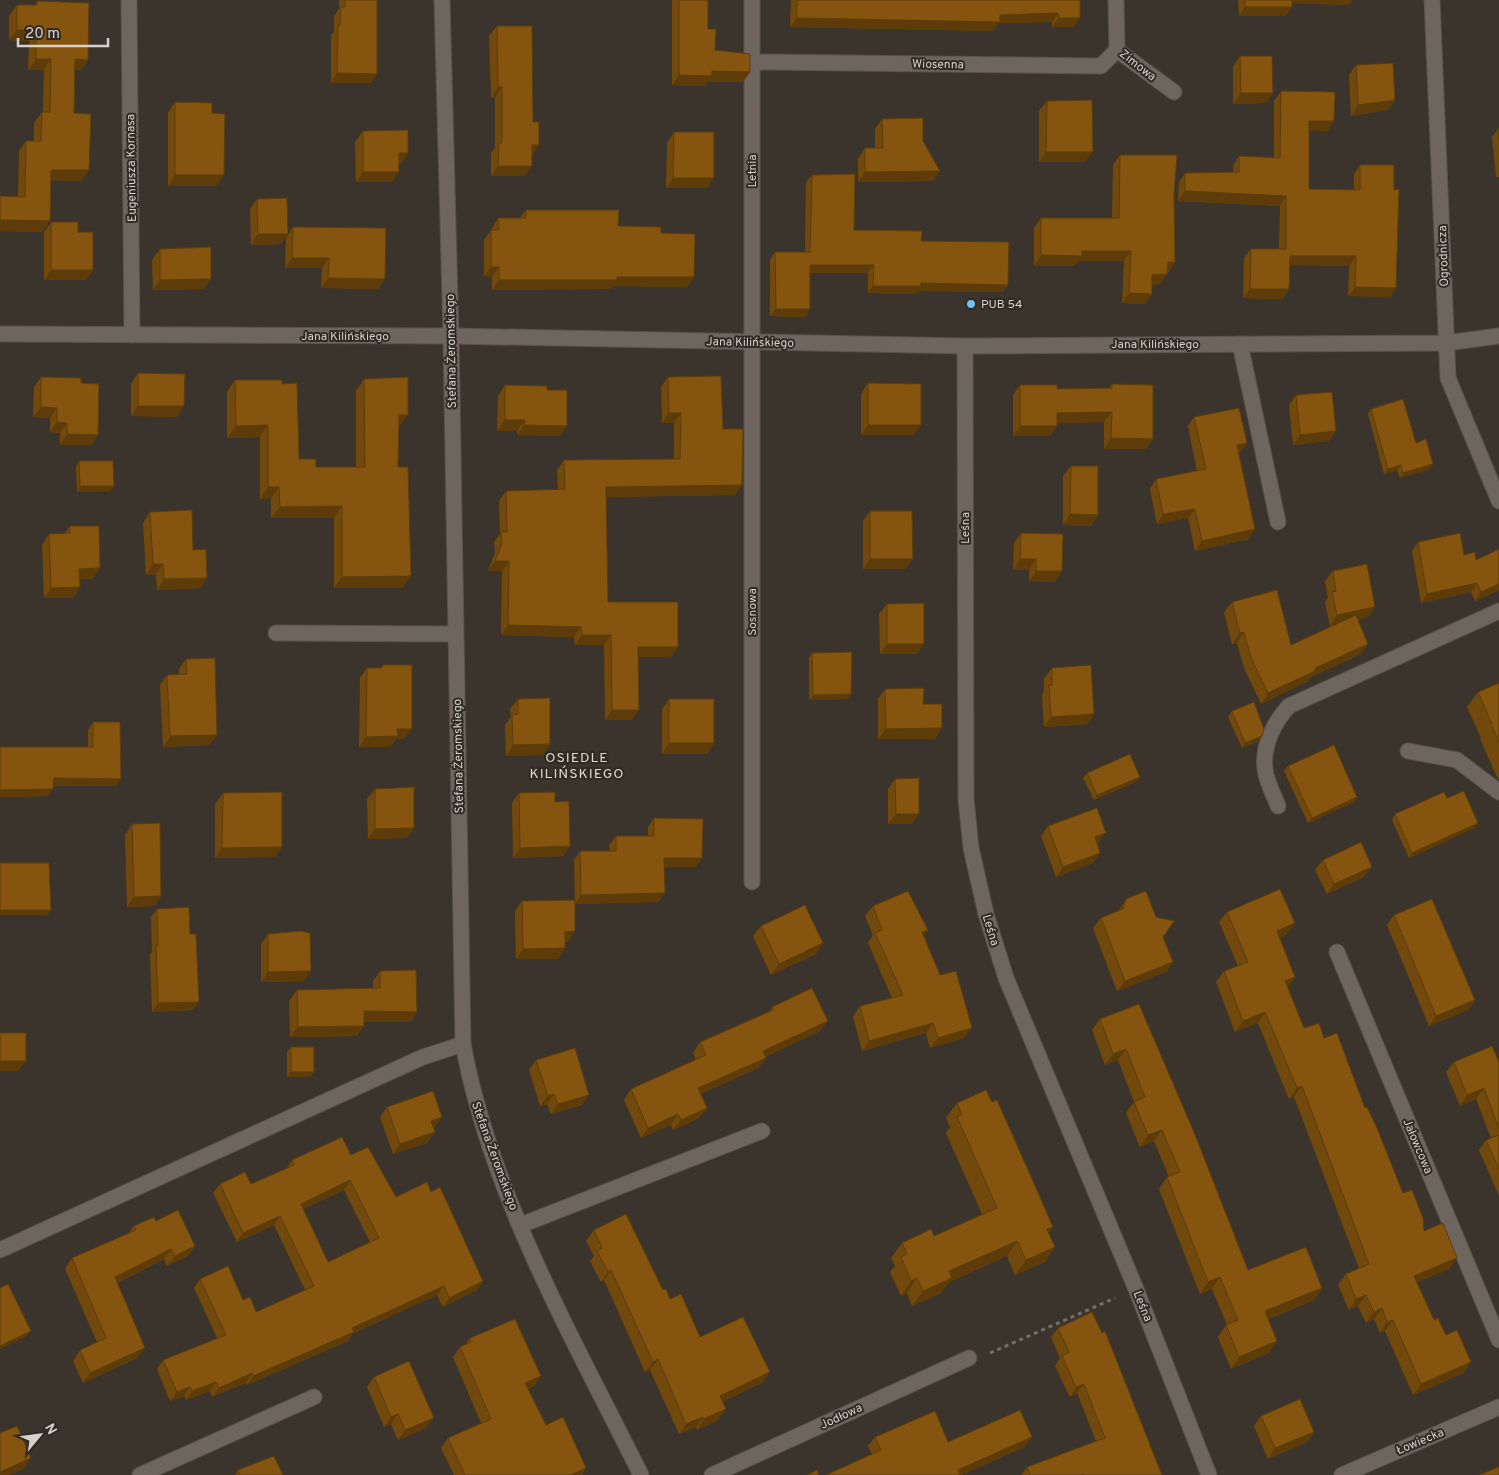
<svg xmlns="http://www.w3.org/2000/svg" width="1499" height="1475" viewBox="0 0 1499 1475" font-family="Overpass,sans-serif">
<rect width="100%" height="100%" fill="#3b342c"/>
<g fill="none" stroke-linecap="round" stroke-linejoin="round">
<g stroke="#58524b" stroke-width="17">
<g id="lane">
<polyline points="1240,344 1278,522"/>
<polyline points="276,633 455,634"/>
<polyline points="1408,751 1457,760 1499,792"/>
<path d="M1278,806C1274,795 1266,781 1265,769C1262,746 1274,722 1289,706L1499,611"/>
<polyline points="521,1225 762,1131"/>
<polyline points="140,1475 314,1397"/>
</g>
</g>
<g stroke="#58524b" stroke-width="17">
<g id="street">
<polyline points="129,0 132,335"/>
<path d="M442,0L451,336L463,1044C491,1196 573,1338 641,1475"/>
<polyline points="1116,0 1117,50 1174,92"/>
<polyline points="1432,0 1448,378 1499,501"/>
<polyline points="752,62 1101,66 1117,50"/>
<polyline points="0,334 451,336 965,346 1446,343 1499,336"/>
<polyline points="965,346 966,799 971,848 986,914 1006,978 1136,1289 1209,1475"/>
<polyline points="752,882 752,0"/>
<polyline points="1337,952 1499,1340"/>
<polyline points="0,1250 423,1057 463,1044"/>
<polyline points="712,1475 969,1358"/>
<polyline points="1342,1475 1499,1407"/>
</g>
</g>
<polyline stroke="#746e68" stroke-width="3" stroke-dasharray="4 4" stroke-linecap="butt" points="990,1353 1115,1298"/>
<use href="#lane" stroke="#6e665e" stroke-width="15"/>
<use href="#street" stroke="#6e665e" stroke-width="15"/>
</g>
<g fill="#72490d" fill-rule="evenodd">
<polygon points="339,0 377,0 371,83 331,83 331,35 334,32 334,16 339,9"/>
<polygon points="672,0 708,0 708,29 715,50 750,72 743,82 708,82 705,86 672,85"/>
<polygon points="791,0 1080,0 1074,27 1052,27 1052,22 998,23 993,31 790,27"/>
<polygon points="1238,0 1352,0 1349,5 1292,3 1286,16 1239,16"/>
<polygon points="37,1 88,60 81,70 75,70 74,113 89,170 81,181 51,180 42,232 0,231 0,196 18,196 19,151 26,141 34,141 34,123 42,112 43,112 44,70 28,70 29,41 9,40 9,16 17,5 35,5"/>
<polygon points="497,26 533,122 539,145 532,154 525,176 491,176 491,153 495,148 495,98 491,98 489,36"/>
<polygon points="1240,56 1266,103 1233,104 1233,67"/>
<polygon points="1356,65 1395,100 1388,110 1351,116 1349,75"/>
<polygon points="1281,91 1328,131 1309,130 1309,189 1354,190 1354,174 1360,165 1396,288 1390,297 1348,296 1349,266 1290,265 1289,289 1283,299 1243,298 1244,258 1251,249 1279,249 1280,206 1178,201 1179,182 1185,173 1233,172 1233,166 1239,156 1274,157 1274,101"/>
<polygon points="1047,101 1085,162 1039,162 1039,111"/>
<polygon points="175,102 212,113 217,186 168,186 168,113"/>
<polygon points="882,119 923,141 933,181 858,182 858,159 865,148 875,148 875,129"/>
<polygon points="1499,128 1499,177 1496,177 1492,137 1498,129"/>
<polygon points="363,131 408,153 401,164 399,164 392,182 356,182 355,142"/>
<polygon points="674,132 707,188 666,188 667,143"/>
<polygon points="1120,155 1174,194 1175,262 1160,284 1152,285 1152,294 1145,304 1122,303 1124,261 1078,261 1074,266 1034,266 1034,228 1041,218 1112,218 1113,165"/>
<polygon points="812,175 854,230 921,241 1003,292 918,291 916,294 868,293 868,273 810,273 810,309 805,317 770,316 770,260 775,252 805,252 806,182"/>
<polygon points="257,199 288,234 281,244 251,245 250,209"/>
<polygon points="526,210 661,233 694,277 687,287 612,286 610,289 492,290 492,277 484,276 484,240 491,230 492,230 492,228 498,218 520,218"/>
<polygon points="51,222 78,232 93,270 86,280 44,280 44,232"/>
<polygon points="293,227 385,279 378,289 321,288 322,268 285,268 286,238"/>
<polygon points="160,249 204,289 153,290 152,260"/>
<polygon points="138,373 177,417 131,416 131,384"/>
<polygon points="41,377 81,383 98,435 91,445 60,445 60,433 50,432 50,418 33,417 34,387"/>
<polygon points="668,377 723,429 742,485 735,495 606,497 608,602 671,657 638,657 632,720 605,720 604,645 575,645 574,637 501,635 502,571 488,571 495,553 494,542 500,534 499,501 506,491 558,490 557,470 564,460 674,459 674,423 662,423 661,387"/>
<polygon points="364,379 399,427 398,467 411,576 402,588 334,588 334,518 271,518 271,498 260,499 260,437 227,438 227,392 235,380 299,459 316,467 356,467 356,391"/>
<polygon points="868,383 914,435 861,435 861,394"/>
<polygon points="1112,384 1153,439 1146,449 1104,449 1104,422 1057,423 1057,426 1050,436 1013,436 1013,395 1020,385 1057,389 1109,388"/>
<polygon points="505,385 547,390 560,436 517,435 517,431 497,431 498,396"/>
<polygon points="1296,395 1329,441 1293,445 1289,405"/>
<polygon points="1371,409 1430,469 1400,478 1397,470 1384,474 1368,414"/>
<polygon points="1194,417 1247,443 1240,452 1239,453 1249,539 1195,551 1188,518 1157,524 1150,489 1156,479 1197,471 1188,426"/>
<polygon points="79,461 114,486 110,491 77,492 76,467"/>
<polygon points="1071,466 1098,515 1091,526 1063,525 1063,476"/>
<polygon points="870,511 906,569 863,569 863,521"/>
<polygon points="150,512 207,578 200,588 157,590 156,574 146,575 143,523"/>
<polygon points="70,526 100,568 92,579 80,579 80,587 73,598 44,598 42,545 49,534 64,534"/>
<polygon points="1021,533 1055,582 1029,581 1029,570 1013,570 1014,543"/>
<polygon points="1418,542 1464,555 1476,560 1499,590 1475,601 1471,592 1421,603 1412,551"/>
<polygon points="1333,571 1375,607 1368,617 1358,620 1361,654 1311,677 1308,681 1261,704 1244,668 1237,643 1232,644 1224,612 1232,602 1291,645 1336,624 1330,626 1325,602 1328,598 1325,581"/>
<polygon points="887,604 924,644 916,654 880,654 879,614"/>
<polygon points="812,653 851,694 848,699 809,700 809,658"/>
<polygon points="186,659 217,735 209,745 163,747 160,685 167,675 179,674 179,669"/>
<polygon points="383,665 404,739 396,739 390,747 359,747 360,678 367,668 380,668"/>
<polygon points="1052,668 1094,714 1087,724 1044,727 1042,695 1044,691 1044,679"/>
<polygon points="1499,683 1499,779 1498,779 1480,739 1481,738 1467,707 1478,692"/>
<polygon points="885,689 923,704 935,739 878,739 878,699"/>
<polygon points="518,699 550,744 543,755 506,756 505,725 511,717 510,709"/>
<polygon points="669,699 714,743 707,754 662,754 662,709"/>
<polygon points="1232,711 1262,736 1258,741 1242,748 1228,717"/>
<polygon points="93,722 116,786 54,786 48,796 0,797 88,747 88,730"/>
<polygon points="1288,766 1357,797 1354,802 1308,823 1284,771"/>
<polygon points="1087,773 1136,782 1094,800 1083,778"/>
<polygon points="895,779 912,824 888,824 888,789"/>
<polygon points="375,789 407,838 368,839 367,799"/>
<polygon points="223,793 282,847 275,857 215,858 215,804"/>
<polygon points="519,793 570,846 563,856 513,858 512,803"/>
<polygon points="1395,814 1478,823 1474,828 1409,858 1392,820"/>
<polygon points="654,818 696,867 664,867 665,893 658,902 575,904 574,860 580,851 610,851 609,846 616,836 648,836 648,827"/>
<polygon points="132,824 161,896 154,906 127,907 125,835"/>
<polygon points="1048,826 1098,843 1097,843 1093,863 1056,877 1041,836"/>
<polygon points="1323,860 1364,877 1327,894 1315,870"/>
<polygon points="1126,899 1173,962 1166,972 1117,991 1093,928 1101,918 1119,910"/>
<polygon points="522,901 568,942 565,942 565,948 558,959 516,959 515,911"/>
<polygon points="873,906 928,930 923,936 964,1038 930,1048 926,1033 862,1051 853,1017 860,1006 892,998 868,943 873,935 865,916"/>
<polygon points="157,909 193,1010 152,1012 150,955 152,952 151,917"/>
<polygon points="1227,912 1287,934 1280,938 1295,977 1288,987 1304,1028 1324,1038 1365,1108 1403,1193 1424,1231 1457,1258 1449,1269 1417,1282 1434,1320 1464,1373 1413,1395 1385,1331 1380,1333 1374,1319 1366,1323 1358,1306 1349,1310 1338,1285 1346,1274 1359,1268 1294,1097 1289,1099 1258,1023 1235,1032 1216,982 1224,971 1238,966 1219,922"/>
<polygon points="1394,915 1475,1000 1468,1010 1429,1026 1387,925"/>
<polygon points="761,926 816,954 771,975 753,936"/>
<polygon points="268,934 304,981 261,982 261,944"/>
<polygon points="380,971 417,1012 410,1022 364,1022 357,1036 290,1037 289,1001 297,990 373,988 373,981"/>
<polygon points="1139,1004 1248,1270 1322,1288 1314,1300 1268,1319 1269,1353 1231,1369 1218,1337 1226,1325 1227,1325 1212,1289 1200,1294 1159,1189 1167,1177 1169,1177 1154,1141 1140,1147 1126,1113 1134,1102 1118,1060 1105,1065 1092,1030 1100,1019"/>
<polygon points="772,1007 820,1031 765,1057 766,1058 758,1068 700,1094 707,1108 699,1118 673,1130 671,1125 641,1138 624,1100 631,1089 696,1060 693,1053 700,1042 768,1013"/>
<polygon points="291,1047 314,1072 310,1077 287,1077 287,1052"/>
<polygon points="536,1060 582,1105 551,1114 547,1104 540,1106 529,1070"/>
<polygon points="1454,1062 1499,1062 1499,1196 1479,1150 1486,1140 1491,1138 1476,1099 1460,1106 1446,1072"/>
<polygon points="957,1103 1053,1227 1049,1233 1045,1262 1015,1275 1007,1256 949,1282 941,1293 912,1306 907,1293 901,1296 890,1272 895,1266 891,1258 902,1243 934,1236 982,1214 946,1133 950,1127 946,1118"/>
<polygon points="387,1107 442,1117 434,1128 433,1128 435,1132 427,1143 393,1154 380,1117"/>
<path d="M351,1155L396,1197L431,1192L483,1281L477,1290L443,1307L437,1295L352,1334L348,1341L247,1385L246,1383L212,1397L210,1391L186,1400L184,1396L170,1401L157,1369L163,1360L217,1338L194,1288L200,1279L243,1300L256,1312L305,1290L274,1225L237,1242L213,1193L220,1184H251L287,1168L292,1160ZM344,1190L370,1242L328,1262L303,1209Z"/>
<polygon points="156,1221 195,1246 188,1256 167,1266 164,1259 117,1283 137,1358 83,1383 73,1361 80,1350 97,1342 65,1269 72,1258 128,1234 134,1226"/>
<polygon points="594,1230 663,1290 670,1299 700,1337 763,1382 722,1402 718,1420 697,1430 696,1427 679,1434 650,1370 645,1372 604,1280 601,1282 590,1261 594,1256 586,1241"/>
<polygon points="1058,1328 1162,1475 1021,1475 1027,1467 1096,1441 1077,1393 1070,1397 1055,1366 1060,1358 1051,1337"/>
<polygon points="470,1338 541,1376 534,1386 528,1389 546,1425 586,1468 582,1475 454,1475 441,1448 448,1438 481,1423 453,1357 460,1347 465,1345"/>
<polygon points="374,1377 426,1428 398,1440 391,1424 384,1427 367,1387"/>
<polygon points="1261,1416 1314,1432 1307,1442 1268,1459 1254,1426"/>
<polygon points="875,1437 948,1442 1025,1447 872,1454 868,1446"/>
<polygon points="238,1470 283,1475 235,1475"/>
</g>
<g fill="#5d3c0a">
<polygon points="1287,0 1352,0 1349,5 1286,3"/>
<polygon points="1245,7 1292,7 1286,16 1239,16"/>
<polygon points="1058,13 1052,22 998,23 993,31 790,27 797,18"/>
<polygon points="1059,18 1080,18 1074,27 1052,27"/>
<polygon points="17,30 36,30 29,41 9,40"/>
<polygon points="36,59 51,59 44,70 28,70"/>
<polygon points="75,59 88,60 81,70 67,70"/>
<polygon points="712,71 750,72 743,82 708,82 705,86 672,85 679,75"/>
<polygon points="337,73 377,74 371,83 331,83"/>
<polygon points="498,87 502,87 495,98 491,98"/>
<polygon points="1241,93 1273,93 1266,103 1233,104"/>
<polygon points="1395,100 1388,110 1351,116 1358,105"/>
<polygon points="1309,121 1334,121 1328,131 1303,130"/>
<polygon points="532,145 539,145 532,155"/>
<polygon points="1046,152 1093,152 1085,162 1039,162"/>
<polygon points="399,153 408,153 401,164 392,164"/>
<polygon points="498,166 532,166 525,176 491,176"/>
<polygon points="51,170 89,170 81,181 43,180"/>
<polygon points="940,171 933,181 858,182 865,172"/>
<polygon points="363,172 399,172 392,182 356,182"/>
<polygon points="175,175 224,175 217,186 168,186"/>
<polygon points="673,178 714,178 707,188 666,188"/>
<polygon points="1185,191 1286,196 1280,206 1178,201"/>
<polygon points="0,220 50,221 42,232 0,231"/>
<polygon points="258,234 288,234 281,244 251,245"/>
<polygon points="1082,251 1131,251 1124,261 1078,261 1074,266 1034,266 1041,255"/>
<polygon points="1290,256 1356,256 1349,266 1283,265"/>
<polygon points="292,258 329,258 322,268 285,268"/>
<polygon points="1168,262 1175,262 1168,272"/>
<polygon points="810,265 874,265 868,273 805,273"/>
<polygon points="491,267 499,267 492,277 484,276"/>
<polygon points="51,270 93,270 86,280 44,280"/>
<polygon points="1167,274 1160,284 1145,286 1152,275"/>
<polygon points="617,277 694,277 687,287 612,286 610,289 492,290 499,280"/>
<polygon points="328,278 385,279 378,289 321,288"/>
<polygon points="211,279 204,289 153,290 160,280"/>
<polygon points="921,283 1008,285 1003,292 918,291 916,294 868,293 873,286"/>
<polygon points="1355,287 1396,288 1390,297 1348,296"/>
<polygon points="1250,289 1289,289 1283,299 1243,298"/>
<polygon points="1129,293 1152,294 1145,304 1122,303"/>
<polygon points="776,309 810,309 805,317 770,316"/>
<polygon points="138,406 184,406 177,417 131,416"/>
<polygon points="41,407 57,408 50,418 33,417"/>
<polygon points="1112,412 1104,422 1049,423 1057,413"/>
<polygon points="669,413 681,413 674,423 662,423"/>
<polygon points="399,415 408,415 399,427 390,427"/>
<polygon points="505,420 525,420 517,431 497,431"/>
<polygon points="57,422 67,423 60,433 50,432"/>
<polygon points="268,425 260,437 227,438 236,426"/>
<polygon points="524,425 567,426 560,436 517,435"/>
<polygon points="868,425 921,425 914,435 861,435"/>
<polygon points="1020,426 1057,426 1050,436 1013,436"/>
<polygon points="1336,431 1329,441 1293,445 1300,435"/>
<polygon points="67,434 98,435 91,445 60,445"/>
<polygon points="1111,438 1153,439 1146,449 1104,449"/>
<polygon points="1247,443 1240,452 1231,455 1237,445"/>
<polygon points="1433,464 1430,469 1400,478 1403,473"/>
<polygon points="1401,465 1397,470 1384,474 1388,469"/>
<polygon points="742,485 735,495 599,497 606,487"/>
<polygon points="80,486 114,486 110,491 77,492"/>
<polygon points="268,487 279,487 271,498 260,499"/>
<polygon points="342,506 334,518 271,518 280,507"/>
<polygon points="1195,509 1188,518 1157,524 1163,514"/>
<polygon points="1070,514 1098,515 1091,526 1063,525"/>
<polygon points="1255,529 1249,539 1195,551 1202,541"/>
<polygon points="870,559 913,559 906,569 863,569"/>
<polygon points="1020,559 1036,559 1029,570 1013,570"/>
<polygon points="495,561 509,561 502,571 488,571"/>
<polygon points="153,564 163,564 156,574 146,575"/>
<polygon points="100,568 92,579 72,579 79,569"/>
<polygon points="1036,571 1062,571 1055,582 1029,581"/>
<polygon points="411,576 402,588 334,588 342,577"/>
<polygon points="207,578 200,588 157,590 164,579"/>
<polygon points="1477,583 1471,592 1421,603 1427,594"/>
<polygon points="1499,584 1499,590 1475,601 1481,592"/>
<polygon points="80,587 73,598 44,598 51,588"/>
<polygon points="1375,607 1368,617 1330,626 1337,615"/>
<polygon points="508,625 581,627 574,637 501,635"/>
<polygon points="1244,632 1237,643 1232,644 1240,633"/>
<polygon points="582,635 611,635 604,645 575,645"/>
<polygon points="887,644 924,644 916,654 880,654"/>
<polygon points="1368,644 1361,654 1311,677 1308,681 1261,704 1268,693 1315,668"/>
<polygon points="638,647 678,647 671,657 631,657"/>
<polygon points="851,694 848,699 809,700 813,695"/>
<polygon points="612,710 639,710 632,720 605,720"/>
<polygon points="1094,714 1087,724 1044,727 1051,717"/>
<polygon points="942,728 935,739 878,739 886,729"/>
<polygon points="397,729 412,729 404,739 396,739 390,747 359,747 366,737"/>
<polygon points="217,735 209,745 163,747 170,736"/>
<polygon points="1262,736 1258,741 1242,748 1245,743"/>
<polygon points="669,743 714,743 707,754 662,754"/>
<polygon points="550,744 543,755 506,756 513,745"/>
<polygon points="1140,777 1136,782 1094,800 1097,795"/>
<polygon points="54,778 121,779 116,786 48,786"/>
<polygon points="53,789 48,796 0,797 0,790"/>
<polygon points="1357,797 1354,802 1308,823 1312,818"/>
<polygon points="896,814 919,814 912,824 888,824"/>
<polygon points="1478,823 1474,828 1409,858 1412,853"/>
<polygon points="414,828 407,838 368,839 375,829"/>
<polygon points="1106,833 1098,843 1087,847 1095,837"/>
<polygon points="570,846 563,856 513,858 520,848"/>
<polygon points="282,847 275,857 215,858 222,848"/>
<polygon points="1100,853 1093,863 1056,877 1063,867"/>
<polygon points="664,858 702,858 696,867 658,867"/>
<polygon points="1372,867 1364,877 1327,894 1334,884"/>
<polygon points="665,893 658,902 575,904 581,895"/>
<polygon points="161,896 154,906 127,907 134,897"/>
<polygon points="0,910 51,910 47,915 0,915"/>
<polygon points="1295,923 1287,934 1269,942 1277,931"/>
<polygon points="928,930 920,940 922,932"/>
<polygon points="575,931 568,942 558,942 565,932"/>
<polygon points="823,943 816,954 771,975 779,964"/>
<polygon points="565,948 558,959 516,959 523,949"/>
<polygon points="1173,962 1166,972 1117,991 1125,981"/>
<polygon points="311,971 304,981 261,982 268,972"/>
<polygon points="1295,977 1287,988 1285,981"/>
<polygon points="1475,1000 1468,1010 1429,1026 1436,1016"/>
<polygon points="199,1002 193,1010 152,1012 158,1003"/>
<polygon points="364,1011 417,1012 410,1022 357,1022"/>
<polygon points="1265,1012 1258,1023 1235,1032 1243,1021"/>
<polygon points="828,1021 820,1031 756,1062 763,1051"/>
<polygon points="933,1023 926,1033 862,1051 869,1041"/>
<polygon points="364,1026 357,1036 290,1037 298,1027"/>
<polygon points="972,1028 964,1038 930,1048 938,1038"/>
<polygon points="1126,1049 1118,1060 1105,1065 1113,1054"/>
<polygon points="766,1058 758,1068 690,1098 698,1088"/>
<polygon points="0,1061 26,1061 18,1071 0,1071"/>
<polygon points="291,1072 314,1072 310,1077 287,1077"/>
<polygon points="1302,1086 1294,1097 1289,1099 1297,1088"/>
<polygon points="1484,1088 1476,1099 1460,1106 1467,1095"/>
<polygon points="554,1094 547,1104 540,1106 548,1096"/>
<polygon points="589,1095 582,1105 551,1114 558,1104"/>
<polygon points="707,1108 699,1118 673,1130 681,1120"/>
<polygon points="678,1114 671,1125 641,1138 648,1128"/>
<polygon points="442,1117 434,1128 424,1132 431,1121"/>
<polygon points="1162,1130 1154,1141 1140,1147 1148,1135"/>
<polygon points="435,1132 427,1143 393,1154 400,1144"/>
<polygon points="350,1180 344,1190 294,1213 301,1204"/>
<polygon points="280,1216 274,1225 237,1242 243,1233"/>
<polygon points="1053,1227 1042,1242 1047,1229"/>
<polygon points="1017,1241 1007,1256 949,1282 941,1293 912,1306 923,1291 949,1271"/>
<polygon points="195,1246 188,1256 167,1266 175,1256"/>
<polygon points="1055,1247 1045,1262 1015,1275 1026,1260"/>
<polygon points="171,1249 164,1259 108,1287 115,1277"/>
<polygon points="1457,1258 1449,1269 1406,1287 1414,1276"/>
<polygon points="611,1270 604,1280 601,1282 608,1272"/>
<polygon points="1220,1277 1212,1289 1200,1294 1208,1282"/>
<polygon points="917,1278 907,1293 901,1296 911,1281"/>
<polygon points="483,1281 477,1290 443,1307 449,1298"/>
<polygon points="444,1286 437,1295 352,1334 348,1341 247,1385 253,1376 352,1328"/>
<polygon points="1322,1288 1314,1300 1257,1323 1265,1311"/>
<polygon points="1366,1295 1358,1306 1349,1310 1356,1299"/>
<polygon points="1382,1308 1374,1319 1366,1323 1374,1312"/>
<polygon points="1393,1320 1385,1331 1380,1333 1387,1322"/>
<polygon points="31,1331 27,1336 0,1349 0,1346"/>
<polygon points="1277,1341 1269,1353 1231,1369 1239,1357"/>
<polygon points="145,1348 137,1358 83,1383 90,1373"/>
<polygon points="658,1359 650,1370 645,1372 653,1362"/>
<polygon points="1471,1362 1464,1373 1413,1395 1421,1384"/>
<polygon points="770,1372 763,1382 713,1407 720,1396"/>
<polygon points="252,1373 246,1383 212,1397 219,1388"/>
<polygon points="541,1376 534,1386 518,1393 525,1383"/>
<polygon points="216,1382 210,1391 186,1400 192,1391"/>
<polygon points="1084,1384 1077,1393 1070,1397 1076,1387"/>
<polygon points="190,1387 184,1396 170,1401 177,1392"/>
<polygon points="726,1409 718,1420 697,1430 704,1419"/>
<polygon points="398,1414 391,1424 384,1427 391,1417"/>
<polygon points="703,1417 696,1427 679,1434 686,1424"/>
<polygon points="434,1418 426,1428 398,1440 405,1430"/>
<polygon points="1314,1432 1307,1442 1268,1459 1275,1448"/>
<polygon points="1032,1437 1025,1447 962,1475 955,1475 958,1470"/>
<polygon points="31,1458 24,1469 10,1475 0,1475 0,1472"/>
<polygon points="586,1468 582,1475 571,1475"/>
</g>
<g fill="#85550f" stroke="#5d3c0a" fill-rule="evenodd">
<polygon points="345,0 377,0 377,74 337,73 338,26 340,26 341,7 345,7"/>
<polygon points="679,0 708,0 708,29 716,29 715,50 750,54 750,72 712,71 712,76 679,75"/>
<polygon points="797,0 1080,0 1080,18 1059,18 1058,13 1000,15 1000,22 797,18"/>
<rect x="1245" y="0" width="47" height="7"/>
<polygon points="37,1 89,3 88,60 75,59 74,113 91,114 89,170 51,170 50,221 0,220 0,196 25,197 26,141 41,141 42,112 50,112 51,59 36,59 36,30 17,30 17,5 37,5"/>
<polygon points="497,26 532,26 533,122 539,122 539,145 532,145 532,166 498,166 499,143 502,143 502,87 498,87"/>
<polygon points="1240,56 1272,56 1273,93 1241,93"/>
<polygon points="1393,63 1395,100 1358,105 1356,65"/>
<polygon points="1281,91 1335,92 1334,121 1309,121 1309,189 1360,190 1360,165 1394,165 1394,190 1399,189 1396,288 1355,287 1356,256 1290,256 1289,289 1250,289 1251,249 1286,249 1286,196 1185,191 1185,173 1239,172 1239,156 1280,158"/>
<polygon points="1092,100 1093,152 1046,152 1047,101"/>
<polygon points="175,102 212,103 212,113 225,114 224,175 175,175"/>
<polygon points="923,118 923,141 940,171 865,172 865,148 883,148 882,119"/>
<polygon points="1499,128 1499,141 1498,129"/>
<polygon points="408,130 408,153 399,153 399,172 363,172 363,131"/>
<polygon points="674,132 714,132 714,178 673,178"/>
<polygon points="1120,155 1177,155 1174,194 1175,262 1168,262 1167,274 1152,275 1152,294 1129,293 1131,251 1082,251 1082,256 1041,255 1041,218 1119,218"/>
<polygon points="855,174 854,230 922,231 921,241 1009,242 1008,285 921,283 921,286 873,286 874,265 810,265 810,309 776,309 775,252 810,252 812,175"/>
<polygon points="287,198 288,234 258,234 257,199"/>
<polygon points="526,210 619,210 618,226 661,227 661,233 695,234 694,277 617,277 617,280 499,280 499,267 491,267 491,230 499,230 498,218 526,218"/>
<polygon points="51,222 78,222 78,232 93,232 93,270 51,270"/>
<polygon points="293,227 386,228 385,279 328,278 329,258 292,258"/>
<polygon points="211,247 211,279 160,280 160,249"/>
<polygon points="138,373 185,374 184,406 138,406"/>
<polygon points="721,376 723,429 743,429 742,485 606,487 608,602 678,602 678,647 638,647 639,710 612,710 611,635 582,635 581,627 508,625 509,561 495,561 502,543 501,532 507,532 506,491 565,489 564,460 680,459 681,413 669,413 668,377"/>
<polygon points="41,377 81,378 81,383 99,384 98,435 67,434 67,423 57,422 57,408 41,407"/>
<polygon points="408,377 408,415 399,415 398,467 408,467 411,576 342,577 342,506 280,507 279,487 268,487 268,425 236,426 235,380 282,380 282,384 297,383 299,459 316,459 316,467 365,467 364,379"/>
<polygon points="868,383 921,384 921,425 868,425"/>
<polygon points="1112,384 1153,385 1153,439 1111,438 1112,412 1057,413 1057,426 1020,426 1020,385 1057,385 1057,389 1112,388"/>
<polygon points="505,385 547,386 547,390 567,390 567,426 524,425 525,420 505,420"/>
<polygon points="1332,392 1336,431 1300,435 1296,395"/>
<polygon points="1403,399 1416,443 1426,439 1433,464 1403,473 1401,465 1388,469 1371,409"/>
<polygon points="1239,408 1247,443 1237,445 1255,529 1202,541 1195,509 1163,514 1156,479 1206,469 1194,417"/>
<polygon points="79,461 113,461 114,486 80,486"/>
<polygon points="1071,466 1098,466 1098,515 1070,514"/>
<polygon points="192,510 193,550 206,549 207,578 164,579 163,564 153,564 150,512"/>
<polygon points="870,511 912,511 913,559 870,559"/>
<polygon points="70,526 99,526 100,568 79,569 80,587 51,588 49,534 70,533"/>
<polygon points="1021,533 1063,534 1062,571 1036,571 1036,559 1020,559"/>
<polygon points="1460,533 1464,555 1475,552 1476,560 1499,549 1499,584 1481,592 1477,583 1427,594 1418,542"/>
<polygon points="1367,564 1375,607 1337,615 1332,592 1336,591 1333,571"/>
<polygon points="1277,590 1291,645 1356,615 1368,644 1315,668 1315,671 1268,693 1251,658 1244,632 1240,633 1232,602"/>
<polygon points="924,603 924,644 887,644 887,604"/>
<polygon points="852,652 851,694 813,695 812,653"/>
<polygon points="215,658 217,735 170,736 167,675 187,674 186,659"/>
<polygon points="383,665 412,665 412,729 397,729 398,736 366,737 367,668 382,668"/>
<polygon points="1091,665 1094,714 1051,717 1049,685 1052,685 1052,668"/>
<polygon points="1499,683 1499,742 1491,724 1492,724 1478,692"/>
<polygon points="924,688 923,704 942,704 942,728 886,729 885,689"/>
<polygon points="550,698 550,744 513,745 512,715 518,714 518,699"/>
<rect x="669" y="699" width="45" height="44"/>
<polygon points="1254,702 1264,729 1262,736 1245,743 1232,711"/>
<polygon points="93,722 120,722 121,779 54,778 53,789 0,790 0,747 93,747"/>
<polygon points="1334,745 1357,797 1312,818 1288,766"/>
<polygon points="1130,754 1140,777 1097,795 1087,773"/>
<polygon points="919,778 919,814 896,814 895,779"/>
<polygon points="414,787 414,828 375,829 375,789"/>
<polygon points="1464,791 1478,823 1412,853 1395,814 1444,792 1447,798"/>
<polygon points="282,792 282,847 222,848 223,793"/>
<polygon points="555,792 555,802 569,801 570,846 520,848 519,793"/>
<polygon points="1097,808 1106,833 1095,837 1100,853 1063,867 1048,826"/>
<polygon points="654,818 703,819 702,858 664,858 665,893 581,895 580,851 616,851 616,836 654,836"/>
<polygon points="160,823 161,896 134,897 132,824"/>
<polygon points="1361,842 1372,867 1334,884 1323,860"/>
<polygon points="0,863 49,863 51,910 0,910"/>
<polygon points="1280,889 1295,923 1277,931 1295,977 1285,981 1304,1028 1319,1023 1324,1038 1337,1033 1365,1108 1367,1107 1377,1128 1403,1193 1412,1190 1423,1218 1424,1231 1443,1223 1457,1258 1414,1276 1434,1320 1438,1318 1446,1335 1457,1330 1471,1362 1421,1384 1393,1320 1387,1322 1382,1308 1374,1312 1366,1295 1356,1299 1346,1274 1369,1264 1302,1086 1297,1088 1265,1012 1243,1021 1224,971 1248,962 1227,912"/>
<polygon points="908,891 928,930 922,932 940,975 956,971 972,1028 938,1038 933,1023 869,1041 860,1006 903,995 875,933 882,930 873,906"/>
<polygon points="1146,891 1156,917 1174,921 1163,937 1173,962 1125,981 1101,918 1123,909 1126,899"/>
<polygon points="1432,899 1475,1000 1436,1016 1394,915"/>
<polygon points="575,900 575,931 565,932 565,948 523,949 522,901"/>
<polygon points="805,905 823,943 779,964 761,926"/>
<polygon points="189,907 190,934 196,934 199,1002 158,1003 156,946 158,946 157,909"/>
<polygon points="300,931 310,933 311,971 268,972 268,934"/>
<polygon points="416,970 417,1012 364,1011 364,1026 298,1027 297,990 380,988 380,971"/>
<polygon points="812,988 828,1021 763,1051 766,1058 698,1088 707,1108 681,1120 678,1114 648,1128 631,1089 706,1055 700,1042 773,1010 772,1007"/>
<polygon points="1139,1004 1194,1132 1248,1270 1306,1247 1322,1288 1265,1311 1277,1341 1239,1357 1226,1325 1238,1320 1220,1277 1208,1282 1167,1177 1180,1172 1162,1130 1148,1135 1134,1102 1145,1097 1126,1049 1113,1054 1100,1019"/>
<rect x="0" y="1033" width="26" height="28"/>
<polygon points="1492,1046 1499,1062 1499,1129 1484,1088 1467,1095 1454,1062"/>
<rect x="291" y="1047" width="23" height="25"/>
<polygon points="575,1048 589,1095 558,1104 554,1094 548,1096 536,1060"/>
<polygon points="986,1090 992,1102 997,1100 1029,1172 1053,1227 1047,1229 1055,1247 1026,1260 1017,1241 949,1271 952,1278 923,1291 917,1278 911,1281 901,1257 907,1254 902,1243 931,1229 934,1236 997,1208 957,1117 962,1115 957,1103"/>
<polygon points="433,1091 442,1117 431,1121 435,1132 400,1144 387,1107"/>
<polygon points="1499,1135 1499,1169 1486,1140"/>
<path d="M342,1137L351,1155L368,1147L396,1197L427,1182L431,1192L440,1187L483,1281L449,1298L444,1286L352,1328L354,1332L253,1376L252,1373L219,1388L216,1382L192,1391L190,1387L177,1392L163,1360L226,1335L200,1279L228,1266L243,1300L250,1297L256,1312L314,1286L280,1216L243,1233L220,1184L245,1172L251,1184L294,1165L292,1160ZM350,1180L379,1238L328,1262L301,1204Z"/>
<polygon points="178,1210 195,1246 175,1256 171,1249 115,1277 145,1348 90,1373 80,1350 106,1338 72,1258 136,1230 134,1226 154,1217 156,1221"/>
<polygon points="626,1214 663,1290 666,1289 670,1299 681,1294 700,1337 743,1317 770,1372 720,1396 726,1409 704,1419 703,1417 686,1424 658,1359 653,1362 611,1270 608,1272 597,1251 602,1248 594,1230"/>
<polygon points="8,1284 31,1331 0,1346 0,1288"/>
<polygon points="1092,1312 1102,1333 1105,1331 1162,1475 1084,1475 1083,1474 1080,1475 1030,1475 1027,1467 1105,1438 1084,1384 1076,1387 1062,1356 1069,1352 1058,1328"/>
<polygon points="515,1319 541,1376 525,1383 546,1425 563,1417 586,1468 571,1475 465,1475 448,1438 491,1419 460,1347 471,1342 470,1338"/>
<polygon points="409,1361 434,1418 405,1430 398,1414 391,1417 374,1377"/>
<polygon points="1300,1399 1314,1432 1275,1448 1261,1416"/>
<polygon points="1020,1410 1032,1437 958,1470 960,1475 826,1475 881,1450 875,1437 935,1411 948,1442"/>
<polygon points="17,1426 31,1458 0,1472 0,1433"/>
<polygon points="274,1456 283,1475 240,1475 238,1470"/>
<polygon points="1499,1467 1499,1475 1479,1475"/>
<polygon points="817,1470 819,1475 807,1475"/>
</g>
<circle fill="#6cc3f2" stroke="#312a22" stroke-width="2" cx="971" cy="304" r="5"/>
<g text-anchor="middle" stroke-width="4" stroke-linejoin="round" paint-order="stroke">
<g font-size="12" fill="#d5d1cc" stroke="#312a22">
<text transform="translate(938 64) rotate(1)" y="4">Wiosenna</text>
<text transform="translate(1138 65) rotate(38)" y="4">Zimowa</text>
<text transform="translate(131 168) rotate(-91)" y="4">Eugeniusza Kornasa</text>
<text transform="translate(752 171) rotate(-90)" y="4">Letnia</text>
<text transform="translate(1443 256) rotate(-92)" y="4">Ogrodnicza</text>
<text x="345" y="340">Jana Kilińskiego</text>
<text transform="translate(750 342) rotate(1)" y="4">Jana Kilińskiego</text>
<text x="1155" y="348">Jana Kilińskiego</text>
<text transform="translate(451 351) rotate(-91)" y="4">Stefana Żeromskiego</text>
<text transform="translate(965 528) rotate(-90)" y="4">Leśna</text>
<text transform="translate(752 612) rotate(-90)" y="4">Sosnowa</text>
<text transform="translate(458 756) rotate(-91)" y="4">Stefana Żeromskiego</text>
<text transform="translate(991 930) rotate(73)" y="4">Leśna</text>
<text transform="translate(1418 1146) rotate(67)" y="4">Jałowcowa</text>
<text transform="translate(495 1156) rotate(70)" y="4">Stefana Żeromskiego</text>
<text transform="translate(1143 1306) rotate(68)" y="4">Leśna</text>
<text transform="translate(841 1416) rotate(-25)" y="4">Jodłowa</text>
<text transform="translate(1420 1441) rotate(-23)" y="4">Łowiecka</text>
</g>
<g font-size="12" fill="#d5d1cc" stroke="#312a22" text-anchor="start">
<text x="981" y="308">PUB 54</text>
</g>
<g font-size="14" letter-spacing="1" fill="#e2d9d0" stroke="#312a22">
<text x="577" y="762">OSIEDLE<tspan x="577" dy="16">KILIŃSKIEGO</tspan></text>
</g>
</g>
<g transform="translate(40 1435) rotate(61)" stroke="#312a22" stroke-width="4" paint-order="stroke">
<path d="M0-4L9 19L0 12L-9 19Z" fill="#d5d1cc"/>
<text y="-8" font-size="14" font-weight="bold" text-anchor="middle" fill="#d5d1cc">N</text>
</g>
<path d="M18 38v8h90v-8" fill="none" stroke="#d5d1cc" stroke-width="2.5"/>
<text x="25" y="38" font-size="15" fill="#d5d1cc" stroke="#312a22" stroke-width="4" paint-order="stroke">20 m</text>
</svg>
